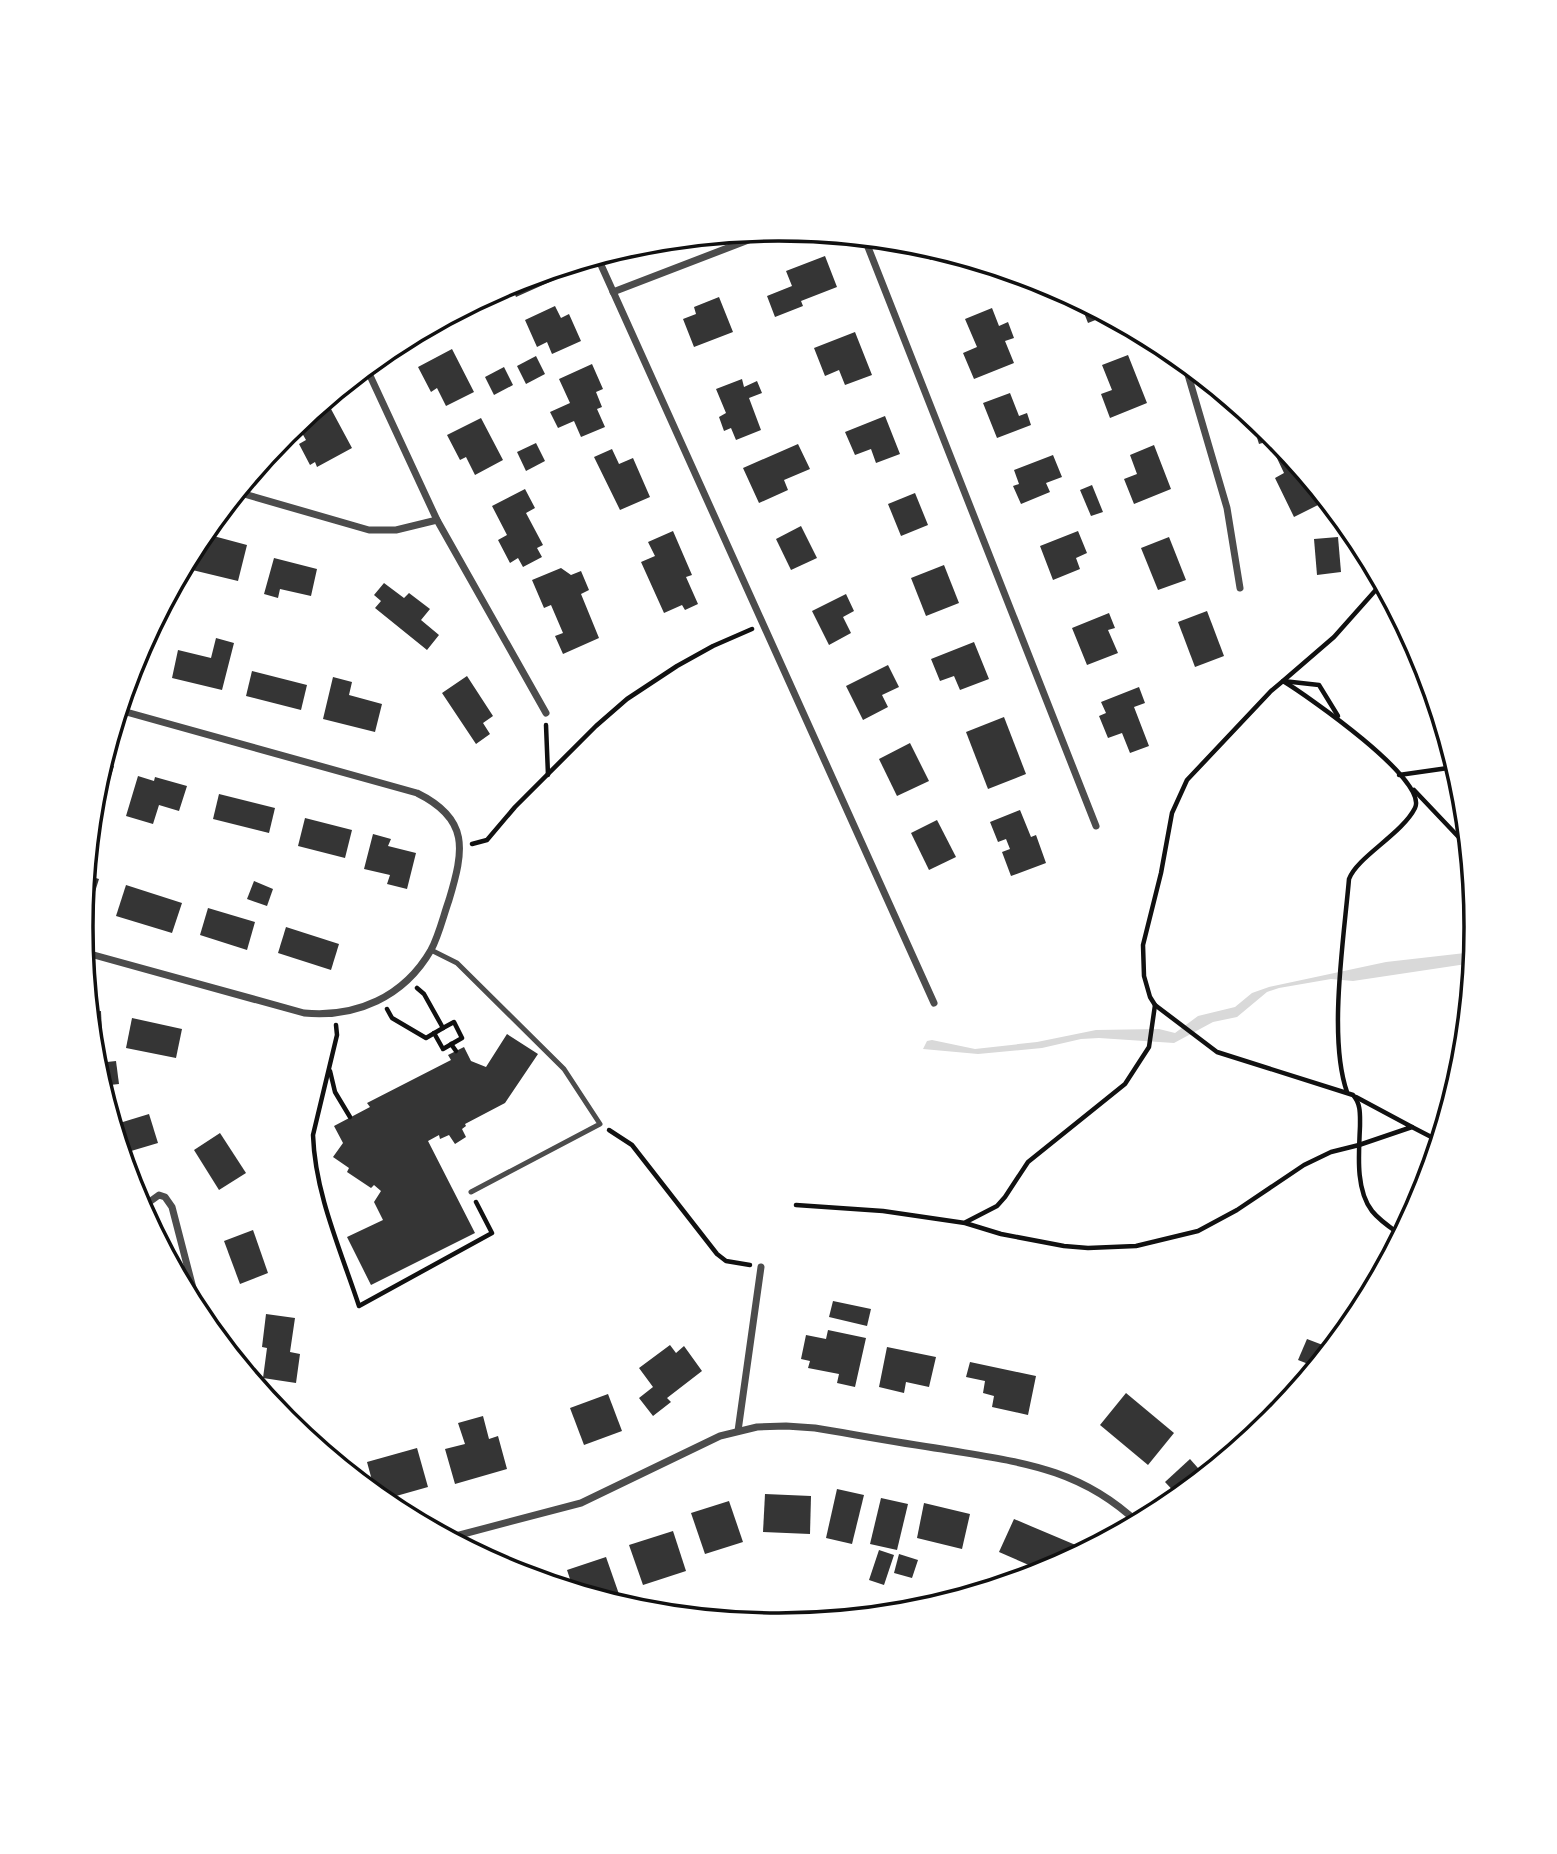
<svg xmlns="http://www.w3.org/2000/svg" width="1557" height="1854" viewBox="0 0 1557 1854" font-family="'Sofia Sans Condensed',sans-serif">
<rect width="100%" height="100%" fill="#fff"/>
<polygon fill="#d9d9d9" points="1474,952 1473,963 1353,981 1331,979 1279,988 1267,992 1237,1017 1213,1022 1174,1043 1099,1038 1081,1039 1042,1048 978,1054 923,1049 927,1041 932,1040 975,1049 1037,1042 1096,1030 1159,1029 1175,1033 1198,1016 1235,1007 1252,993 1269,987 1386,962"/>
<g fill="#353535">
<polygon points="924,245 948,253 930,260"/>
<polygon points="825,256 837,287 801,301 803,306 775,317 767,296 792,286 786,271"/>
<polygon points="550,270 554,280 516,297 513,290 503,294 501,288 512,282"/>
<polygon points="719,297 733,332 694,347 683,319 696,314 694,307"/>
<polygon points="1079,300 1108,315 1088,323"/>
<polygon points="555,306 561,318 569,314 581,341 552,354 547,342 537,347 525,320"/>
<polygon points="992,308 999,326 1008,322 1014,338 1005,341 1014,363 974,379 963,353 977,347 965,319"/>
<polygon points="437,322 440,329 423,337 420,331"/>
<polygon points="855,332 872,375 845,385 839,370 825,376 814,348"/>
<polygon points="452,349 474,392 446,406 437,388 431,392 418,367"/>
<polygon points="1128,355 1147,403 1110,418 1101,394 1112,390 1102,365"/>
<polygon points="536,356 545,374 526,384 517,366"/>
<polygon points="592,364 603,389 596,392 602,407 597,409 605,427 581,437 574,421 558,428 550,412 570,403 559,379"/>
<polygon points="504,367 513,385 494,395 485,377"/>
<polygon points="742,379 744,387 757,381 762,393 749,398 761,430 736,440 731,428 724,431 719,417 726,413 716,389"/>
<polygon points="1010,393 1019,416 1027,413 1031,425 997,438 983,403"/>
<polygon points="331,409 352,448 317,467 315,462 310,465 299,444 306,440 298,426"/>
<polygon points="1250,415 1272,434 1276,439 1259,444"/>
<polygon points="885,416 900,454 876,463 871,449 855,455 845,432"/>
<polygon points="481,418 503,460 475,475 466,457 460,460 447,435"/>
<polygon points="536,443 545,461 526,471 517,452"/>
<polygon points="798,444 810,469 784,480 788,490 759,503 743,468"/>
<polygon points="1154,445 1171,489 1134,504 1124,479 1137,474 1130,455"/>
<polygon points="612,449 619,464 633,458 650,497 620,510 594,457"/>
<polygon points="1285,449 1326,501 1294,517 1275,478 1284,473 1275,454"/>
<polygon points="1053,455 1062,477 1046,483 1050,492 1021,504 1013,486 1019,484 1014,470"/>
<polygon points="1092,485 1103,512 1091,516 1080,490"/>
<polygon points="525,489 535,508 526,513 543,545 537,548 542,557 523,567 518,558 510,563 498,540 507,535 492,506"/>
<polygon points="915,493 928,525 901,536 888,504"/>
<polygon points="801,526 817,558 791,570 776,539"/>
<polygon points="673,531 692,575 686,577 698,604 685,610 682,605 664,613 641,562 655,556 648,542"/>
<polygon points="1078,531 1087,553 1076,558 1080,569 1053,580 1040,546"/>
<polygon points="206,534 247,545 238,581 184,568 191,553 200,556"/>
<polygon points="1169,537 1186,580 1158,590 1141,548"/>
<polygon points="1338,537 1341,572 1317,575 1314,539"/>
<polygon points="274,558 317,569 311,596 280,589 278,598 264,594"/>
<polygon points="944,565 959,603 926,616 911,578"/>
<polygon points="561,568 571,575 581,571 589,590 581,594 599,638 563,654 555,636 563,633 551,605 544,608 532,580"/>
<polygon points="384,583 404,598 409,593 430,609 421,620 439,635 427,650 375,608 381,601 374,595"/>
<polygon points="846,594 854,611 843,617 851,633 829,645 812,611"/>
<polygon points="1207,611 1224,656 1195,667 1178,622"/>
<polygon points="1109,613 1115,628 1108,630 1118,653 1087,665 1072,628"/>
<polygon points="146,636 151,638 143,669 132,667"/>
<polygon points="216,638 234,643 222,690 172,678 178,650 211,658"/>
<polygon points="974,642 989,679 960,690 954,676 940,681 931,659"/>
<polygon points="888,665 899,687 882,695 888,707 863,720 846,686"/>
<polygon points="252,671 307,685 301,710 246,696"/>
<polygon points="467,676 493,716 483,723 490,734 476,744 442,693"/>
<polygon points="333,677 352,682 349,695 382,704 375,732 323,719"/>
<polygon points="1139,687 1145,703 1134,707 1149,746 1130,753 1122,733 1108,738 1099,716 1106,713 1101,702"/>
<polygon points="1004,717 1026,774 988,789 966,732"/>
<polygon points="910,743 929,781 897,796 879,759"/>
<polygon points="103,762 114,766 105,795 94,791"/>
<polygon points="138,776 154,781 155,777 187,786 179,811 159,805 153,824 126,816"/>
<polygon points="219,794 275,808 269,833 213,819"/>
<polygon points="1020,810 1031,837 1036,835 1046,863 1011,876 1002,852 1010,849 1006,839 998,842 990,822"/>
<polygon points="305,818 352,830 345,858 298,846"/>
<polygon points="937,820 956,857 929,870 911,833"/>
<polygon points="373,834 391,839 388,846 416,853 407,889 387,884 390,875 364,869"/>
<polygon points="86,875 99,879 90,908 83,905"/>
<polygon points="254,881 273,889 267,906 247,899"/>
<polygon points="126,885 182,903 172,933 116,916"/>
<polygon points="208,908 255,922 247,950 200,935"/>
<polygon points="286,927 339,944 331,970 278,953"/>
<polygon points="101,1011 103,1052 93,1052 89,1012"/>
<polygon points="132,1018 182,1029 176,1058 126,1048"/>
<polygon points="507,1034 538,1054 505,1103 465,1124 466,1126 462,1129 466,1137 455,1144 449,1135 440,1139 439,1135 428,1141 475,1233 371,1285 347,1237 383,1220 374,1202 381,1191 374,1185 371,1188 347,1172 349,1168 333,1157 343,1143 334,1126 370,1107 367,1103 451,1060 448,1055 464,1047 471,1061 486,1067"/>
<polygon points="116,1061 119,1084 101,1086 98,1063"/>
<polygon points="149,1114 158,1143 121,1154 113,1125"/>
<polygon points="220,1133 246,1173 219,1190 194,1150"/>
<polygon points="253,1230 268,1273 240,1284 224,1241"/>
<polygon points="833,1301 871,1309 867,1326 829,1317"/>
<polygon points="266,1314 295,1318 290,1352 300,1354 296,1383 263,1378 267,1348 262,1347"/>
<polygon points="828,1330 866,1338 855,1387 837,1383 839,1374 808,1368 810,1361 801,1359 806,1335 826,1339"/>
<polygon points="1307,1339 1328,1347 1316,1367 1298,1360"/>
<polygon points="670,1345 676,1353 684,1346 702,1371 667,1398 671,1402 653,1416 639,1398 653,1387 639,1368"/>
<polygon points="887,1347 936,1357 929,1387 906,1382 904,1393 879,1387"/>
<polygon points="970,1362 1036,1376 1028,1415 992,1407 994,1396 983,1393 985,1381 966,1377"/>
<polygon points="1126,1393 1174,1433 1148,1465 1100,1425"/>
<polygon points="608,1394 622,1431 584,1445 570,1408"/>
<polygon points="483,1416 489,1439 498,1436 507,1469 455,1484 445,1449 465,1444 458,1423"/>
<polygon points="417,1448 428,1487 382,1500 376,1495 367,1462"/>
<polygon points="1190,1459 1205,1476 1179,1497 1165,1482"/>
<polygon points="837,1489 864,1495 852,1544 826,1538"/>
<polygon points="765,1494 811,1496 810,1534 763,1532"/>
<polygon points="881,1498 908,1504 897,1550 870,1544"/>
<polygon points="729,1501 743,1542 705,1554 691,1513"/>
<polygon points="924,1503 970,1514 962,1549 917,1538"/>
<polygon points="1014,1519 1078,1546 1073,1557 1045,1572 999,1552"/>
<polygon points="673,1531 686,1571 643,1585 629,1545"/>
<polygon points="879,1550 894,1555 884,1585 869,1580"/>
<polygon points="899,1554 918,1560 912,1578 894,1573"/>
<polygon points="606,1557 620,1597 608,1601 574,1591 567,1570"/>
</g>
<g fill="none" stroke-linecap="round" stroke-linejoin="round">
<g stroke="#111" stroke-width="4.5">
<polyline points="1338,716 1319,685 1283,681 1334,637 1382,583"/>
<polyline points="546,725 548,775"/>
<polyline points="1399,775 1448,768"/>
<polyline points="1414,790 1469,848"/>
<polyline points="472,844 487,840 515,807 596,726 627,699 677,666 713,646 752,629"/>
<polyline points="417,988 424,994 443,1028 454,1022 462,1038 443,1049 434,1033"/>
<polyline points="387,1009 392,1018 426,1038 443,1028"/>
<path d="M336,1025L337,1035L313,1135C315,1194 341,1251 359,1306L492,1233L476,1202"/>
<polyline points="451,1044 456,1051"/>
<polyline points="330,1071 335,1092 350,1117"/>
<path d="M1347,1092C1328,1038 1344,938 1349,879C1357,857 1402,834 1415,808C1429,780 1306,695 1283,681L1271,691L1187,780L1172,813L1161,873L1143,945L1144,976L1150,997L1155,1005L1217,1052L1353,1095C1361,1104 1360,1114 1360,1126C1359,1152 1355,1189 1372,1211C1380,1221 1391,1228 1401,1235"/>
<polyline points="1412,1127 1439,1141"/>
<polyline points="609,1130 632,1145 717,1254 726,1261 750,1265"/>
<polyline points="796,1205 883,1211 965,1223 1001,1234 1064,1246 1088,1248 1136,1246 1198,1231 1237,1210 1304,1165 1331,1152 1359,1145 1412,1127 1356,1097"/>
<polyline points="966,1222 997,1206 1005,1197 1028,1162 1125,1084 1149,1047 1155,1005"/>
</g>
<polyline stroke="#4c4c4c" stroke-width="5" points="431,950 457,963 564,1069 600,1124 471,1192"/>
<g stroke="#4c4c4c" stroke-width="7">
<polyline points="864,237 1096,826"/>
<polyline points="597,256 934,1003"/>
<polyline points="613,292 777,229"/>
<polyline points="1184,361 1227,508 1240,588"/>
<polyline points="366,367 437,520 546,713"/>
<polyline points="237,492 369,530 396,530 437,520"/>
<path d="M83,952L304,1013C356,1018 404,997 431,950C439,935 443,917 449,900C464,850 470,819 417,793L119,710"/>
<polyline points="141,1208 159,1195 165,1197 172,1207 201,1319"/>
<polyline points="738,1431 761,1267"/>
<path d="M448,1538L581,1503L720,1436L757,1427L786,1426L815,1428C857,1435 900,1443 942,1449C1018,1462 1079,1467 1138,1523"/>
</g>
</g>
<path d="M0 0H1557V1854H0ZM778 241H779A685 685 0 0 1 1464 926V928A685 685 0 0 1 779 1613H778A685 685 0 0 1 93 928V926A685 685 0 0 1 778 241Z" fill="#fff" fill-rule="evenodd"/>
<path fill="none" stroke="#111" stroke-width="3.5" d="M778 241H779A685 685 0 0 1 1464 926V928A685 685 0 0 1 779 1613H778A685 685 0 0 1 93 928V926A685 685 0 0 1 778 241Z"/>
</svg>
